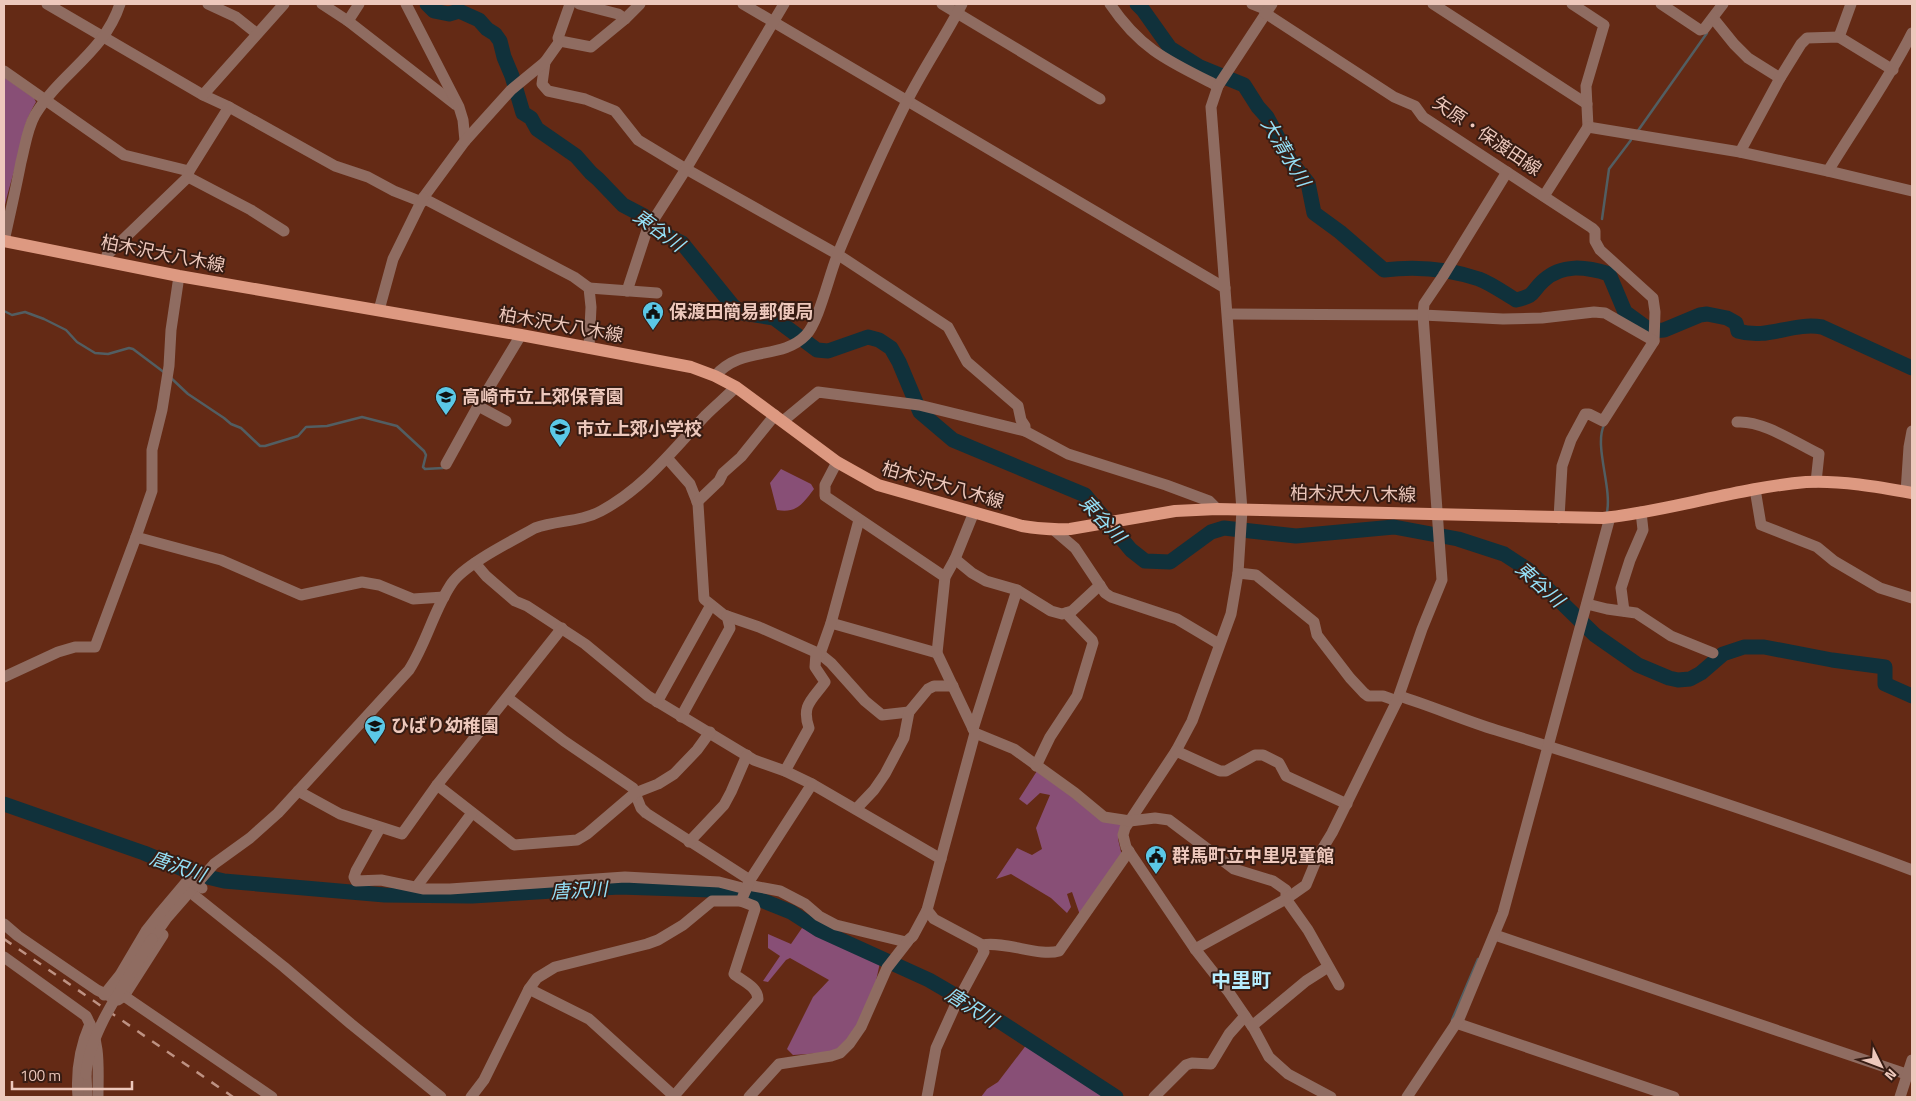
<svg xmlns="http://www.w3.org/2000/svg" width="1916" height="1101" viewBox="0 0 1916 1101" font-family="'Titillium Web','Noto Sans JP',sans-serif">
<rect width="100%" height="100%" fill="#642a15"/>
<g fill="#884f76">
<path d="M4,77L34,98L36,102C21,127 23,141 15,168C11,182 7,195 4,209Z"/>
<path d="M781,469L811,484L814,489C804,502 797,514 777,510L770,483Z"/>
<polygon points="1037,771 1122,823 1118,839 1122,856 1080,915 1072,892 1067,894 1071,907 1067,913 1051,898 1011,874 996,879 1017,848 1032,855 1042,849 1036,828 1050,795 1040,793 1027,805 1019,799"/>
<polygon points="802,928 845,940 881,958 874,990 861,1022 836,1052 793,1055 787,1049 813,997 829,980 790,958 786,960 768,982 763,981 780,956 768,948 768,934 791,944"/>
<polygon points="1027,1044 1073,1069 1118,1097 981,1097 987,1089 998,1082"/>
</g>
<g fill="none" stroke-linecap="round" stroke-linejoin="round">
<g stroke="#525e62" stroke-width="2.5">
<polyline points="1637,132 1707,33"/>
<polyline points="1602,219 1609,169 1631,140"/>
<polyline points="4,311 12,315 25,312 44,319 66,330 77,342 95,353 108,354 129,348 133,349 165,373"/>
<polyline points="171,378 188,394 224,418 231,424 241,428 260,446 265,446 298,436 306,427 327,426 362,417 397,426 424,451 426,455 423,467 425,469 443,468"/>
<path d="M1604,425C1594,446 1612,487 1607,512"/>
<polyline points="1452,1020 1478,959"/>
</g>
<g stroke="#10313b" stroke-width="15">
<polyline points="427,4 434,11 449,14 459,11 479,20 487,29 495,34 500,41 504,57 512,76 523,113 531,118 537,129 576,156 591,173 598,179 623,205 644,216 656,230 682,243 733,306 743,313 774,318 817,350 828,351 868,337 879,340 891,348 899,362 920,412 953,440 1085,495 1131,550 1145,561 1170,562 1211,532 1224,528 1296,536 1394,527 1458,539 1504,554 1527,569 1595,635 1638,665 1669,678 1678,680 1690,679 1701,673 1723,654 1744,647 1764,647 1832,660 1885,667 1885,684 1912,696"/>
<path d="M1137,4L1143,10L1170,48L1200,67L1244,85L1258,107L1267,117L1291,162L1308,183L1314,213L1340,232L1384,270C1416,266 1449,269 1479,279C1492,284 1504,293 1516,300C1537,295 1530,293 1543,281C1562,263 1587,267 1609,274L1625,312L1651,331L1664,330L1700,315L1707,314L1727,318L1736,323L1738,331C1768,340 1792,322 1822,327L1912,368"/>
<polyline points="4,804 144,853 195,874 224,881 385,895 472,896 619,887 711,890 739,893 751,896 791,912 819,930 929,980 996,1019 1116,1097"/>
</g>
<g stroke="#8f6c61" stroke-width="11">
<polyline points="47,4 203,95 229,107 335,166 368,177 394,191 422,202"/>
<polyline points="208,4 236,17 256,33"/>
<polyline points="322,4 348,21 456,105"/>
<polyline points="406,4 459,107 463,120 465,141 423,198 574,277 589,288 591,307 589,348"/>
<polyline points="579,4 618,14 625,19"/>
<polyline points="743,4 1225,288"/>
<polyline points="942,4 1100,99"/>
<path d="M1110,4C1141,50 1170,62 1218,86"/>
<polyline points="1252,4 1267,10"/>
<polyline points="1272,4 1218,86 1211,107 1242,510 1238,573 1231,614 1192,721 1176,751 1125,828 1123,835 1126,847 1195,949 1228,991 1254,1029 1269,1057 1288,1074 1331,1097"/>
<polyline points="1433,4 1587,104"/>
<polyline points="1572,4 1604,25 1586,86 1588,127"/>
<polyline points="1661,4 1700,30 1704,29 1723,4"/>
<polyline points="1265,13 1394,97 1415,106 1423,117 1592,228 1595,231 1595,241 1600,250 1653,298 1655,312 1654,341 1603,421 1589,414 1585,414 1571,440 1562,466 1559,518"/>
<polyline points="1713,18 1734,44 1748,58 1780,78"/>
<polyline points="348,21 359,4"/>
<polyline points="1839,37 1851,4"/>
<polyline points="560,41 558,38 570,4"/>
<polyline points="545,62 542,84 548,91 585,99 615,111 638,140 686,169 837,254 948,327 967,362 1018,406 1021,420 1025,426 1025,431"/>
<polyline points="4,71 124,155 189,171"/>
<polyline points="203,95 284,4"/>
<polyline points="1588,127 1740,152 1828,171 1912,191"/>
<polyline points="465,141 511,90 545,62 560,41 591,47 625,19 640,4"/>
<polyline points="1740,152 1780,78 1801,44 1807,38 1839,37 1893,70"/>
<path d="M1828,171C1856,125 1888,81 1912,33"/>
<polyline points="188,177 251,210 284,231"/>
<polyline points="1544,196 1588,127"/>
<path d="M4,241C10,214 16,188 21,162C25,147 27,129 35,115C60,73 104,53 120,4"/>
<polyline points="107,261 107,255 188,177 189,171 229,107"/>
<polyline points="589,288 657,293"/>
<polyline points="627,291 647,230 686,169 784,4"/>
<polyline points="379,310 393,259 423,198"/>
<polyline points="1228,314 1423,315 1503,319 1542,318 1594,312 1605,313 1654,341"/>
<path d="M715,376C742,345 781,361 806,335C819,322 830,271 839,251C860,201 882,151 906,103C923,69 945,37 962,4"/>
<polyline points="478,406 506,421"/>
<polyline points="783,421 818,392 919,405 1025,431 1068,454 1166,485 1209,501 1217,509"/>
<path d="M1737,422C1762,420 1796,443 1819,454L1816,482"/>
<polyline points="667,458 690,484 698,504 704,599 724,615 759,627 820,654 831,663 865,701 882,715 909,712"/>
<polyline points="837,462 825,485 825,496 945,577"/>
<polyline points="446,464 478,406 521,335"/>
<polyline points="1755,489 1761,525 1817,547 1834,561 1880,588 1912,598"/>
<polyline points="1906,492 1909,447 1912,431"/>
<polyline points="697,502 719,481 723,473 741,457 775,415"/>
<polyline points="1054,530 1075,548 1105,593 1111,597 1177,619 1219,644"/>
<polyline points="136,537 152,491 152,450 162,410 169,366 171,330 179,276"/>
<polyline points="955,559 972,573 986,581 1017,590 1051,611 1062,614 1072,611 1100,585"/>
<polyline points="475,563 486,576 515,601 527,606 585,644 648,696 754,760 785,771 812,784 941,859"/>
<polyline points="1238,573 1256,575 1314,622 1317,635 1350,678 1364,693 1368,696 1383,696 1397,701"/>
<polyline points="1587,604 1607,609 1636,613 1671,636 1713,653"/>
<polyline points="1624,611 1621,588 1630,560 1643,530 1641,512"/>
<polyline points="831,623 937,653"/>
<polyline points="820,654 831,623 859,520"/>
<polyline points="4,677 58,652 75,647 95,647 136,537 221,560 301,595 362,582 379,585 413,599 444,597"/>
<path d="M1399,696C1432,706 1463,720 1496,730C1635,773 1775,818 1912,870"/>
<polyline points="508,698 564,741 633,788 641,808 646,813 750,880"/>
<polyline points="657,702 711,605"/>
<polyline points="681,717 730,628 727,616"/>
<polyline points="973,729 1017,590"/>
<polyline points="975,733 1014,749 1075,793 1104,817 1130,821 1155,818 1169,820 1234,869 1273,881 1286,890 1286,899 1308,930 1339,985"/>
<polyline points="1176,751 1220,771 1226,771 1255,755 1263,755 1279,763 1286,776 1347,804"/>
<polyline points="1036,766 1050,737 1077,696 1093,643 1092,640 1066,613"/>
<path d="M785,771L809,728C801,705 812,700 825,682L815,667L816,653"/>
<polyline points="437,785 514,845 577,840 587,834 635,793 658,784 674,774 697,750 710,732"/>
<polyline points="298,791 340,814 402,834 437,785 562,628"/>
<polyline points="856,809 874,790 885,774 904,738 909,712 928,689 934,686 953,686"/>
<polyline points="380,828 356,871 354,877 356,881 381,880 424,889 450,889 625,877 719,882 746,889"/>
<polyline points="689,842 724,805 731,792 747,755"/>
<polyline points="748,885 780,891 805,904 819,916 836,925 906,942 913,936 927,910"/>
<polyline points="417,886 472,813"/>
<polyline points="195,896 284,967 351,1024 441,1097"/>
<polyline points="4,924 18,936 97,990 118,1000 124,996 163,935"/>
<polyline points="1495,935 1912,1076"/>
<path d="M152,939L166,919L214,864L250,838L278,813L409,670C427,642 434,609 452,583C465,564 514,540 535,528C557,520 581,522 601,511C644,488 673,450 705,416C715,406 726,397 736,387"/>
<path d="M982,945C1006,941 1040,957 1059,951L1129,851"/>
<polyline points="1195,949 1286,899 1306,885 1318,856 1332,833 1397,701 1422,629 1442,580 1423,315 1424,304 1443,276 1507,172"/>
<path d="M4,957L86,1016C101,1043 98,1067 98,1097"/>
<polyline points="529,989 589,1019 675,1097"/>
<polyline points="104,995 120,975 146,931 161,912 188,880 202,888"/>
<polyline points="124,996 272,1097"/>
<polyline points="1456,1023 1674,1097"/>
<polyline points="1252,1026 1306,981 1328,967"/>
<polyline points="86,1074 87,1097"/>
<path d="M674,1096L758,999C758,987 742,981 734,974L755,909L754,906L741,901"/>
<path d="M78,1097C76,1073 80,1047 90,1024"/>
<polyline points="471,1097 484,1080 529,989 537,978 555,967 647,944 658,940 683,925 712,901 741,901 750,880 812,784"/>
<polyline points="749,1097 779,1064 831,1056 840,1053 850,1043 861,1027 887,968 908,941"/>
<polyline points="927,1097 936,1048 955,1006 984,952 982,945 979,943 934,919 927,910 975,733 937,653 945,577 955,559 974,512"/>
<polyline points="1154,1097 1186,1065 1192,1063 1211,1064 1229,1034 1245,1016"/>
<polyline points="1407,1097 1459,1019 1503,913 1610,517"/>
<polyline points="1900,1097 1912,1060"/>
</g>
<path stroke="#dd9981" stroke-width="12" d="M4,241L179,276L521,335L691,367L715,376L736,387L837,462L878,485L1022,526C1039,529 1053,530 1070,529L1175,511L1217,509L1603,518C1671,511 1737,488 1806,482C1839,480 1879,487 1912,493"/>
<polyline stroke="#be9283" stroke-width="2.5" stroke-dasharray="9 9" stroke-linecap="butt" points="4,939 233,1097"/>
<path stroke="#8f6c61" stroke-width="11" d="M86,1074C90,1029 129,978 152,939"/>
</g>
<defs>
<g id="civic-pin" transform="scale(1.125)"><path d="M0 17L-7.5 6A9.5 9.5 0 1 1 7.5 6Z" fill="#5bc8e7" stroke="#371c13"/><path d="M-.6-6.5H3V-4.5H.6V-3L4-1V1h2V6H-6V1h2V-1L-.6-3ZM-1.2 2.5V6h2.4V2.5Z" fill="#111"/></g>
<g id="school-pin" transform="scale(1.125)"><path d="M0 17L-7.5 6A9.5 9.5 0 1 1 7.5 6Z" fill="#5bc8e7" stroke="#371c13"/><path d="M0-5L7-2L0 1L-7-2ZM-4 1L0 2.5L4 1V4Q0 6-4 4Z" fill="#111"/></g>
</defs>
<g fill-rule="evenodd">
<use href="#civic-pin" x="653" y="312"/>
<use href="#school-pin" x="446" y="397"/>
<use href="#school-pin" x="560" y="429"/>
<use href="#school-pin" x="375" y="726"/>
<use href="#civic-pin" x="1156" y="856"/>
</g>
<g text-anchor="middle" stroke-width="4" stroke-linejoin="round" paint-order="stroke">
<g font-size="18" fill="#edc8bc" stroke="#371c13">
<text transform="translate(1487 136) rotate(34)" y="6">矢原・保渡田線</text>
<text transform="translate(163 254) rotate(11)" y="6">柏木沢大八木線</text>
<text transform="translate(561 325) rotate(10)" y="6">柏木沢大八木線</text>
<text transform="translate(943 485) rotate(16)" y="6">柏木沢大八木線</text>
<text transform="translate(1353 494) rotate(1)" y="6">柏木沢大八木線</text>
</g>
<g font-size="18" font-weight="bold" fill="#edc8bc" stroke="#371c13" text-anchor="start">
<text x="669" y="318">保渡田簡易郵便局</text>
<text x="462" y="403">高崎市立上郊保育園</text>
<text x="576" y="435">市立上郊小学校</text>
<text x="391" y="732">ひばり幼稚園</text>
<text x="1172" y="862">群馬町立中里児童館</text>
</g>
<g font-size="19" font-style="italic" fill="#95e1f8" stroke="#371c13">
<text transform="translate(1286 152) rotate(59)" y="7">大清水川</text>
<text transform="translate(659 230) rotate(36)" y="7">東谷川</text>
<text transform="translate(1103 519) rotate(47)" y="7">東谷川</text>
<text transform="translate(1540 584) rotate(42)" y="7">東谷川</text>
<text transform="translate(178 866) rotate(19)" y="7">唐沢川</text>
<text transform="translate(579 890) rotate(-3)" y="7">唐沢川</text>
<text transform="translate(972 1007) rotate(32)" y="7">唐沢川</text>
</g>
<g font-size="20" font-weight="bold" fill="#b6edfe" stroke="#371c13">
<text x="1241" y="987">中里町</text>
</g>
</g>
<rect width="1916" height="1101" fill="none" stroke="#edc8bc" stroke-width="10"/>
<g transform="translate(1881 1066) rotate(132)" stroke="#371c13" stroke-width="4" paint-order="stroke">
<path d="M0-4L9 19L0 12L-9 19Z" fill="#edc8bc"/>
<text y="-8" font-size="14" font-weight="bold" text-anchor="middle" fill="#edc8bc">N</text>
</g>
<path d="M12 1081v8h120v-8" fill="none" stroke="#edc8bc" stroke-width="2.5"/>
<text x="20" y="1081" font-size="15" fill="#edc8bc" stroke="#371c13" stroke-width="4" paint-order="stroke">100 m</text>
</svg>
